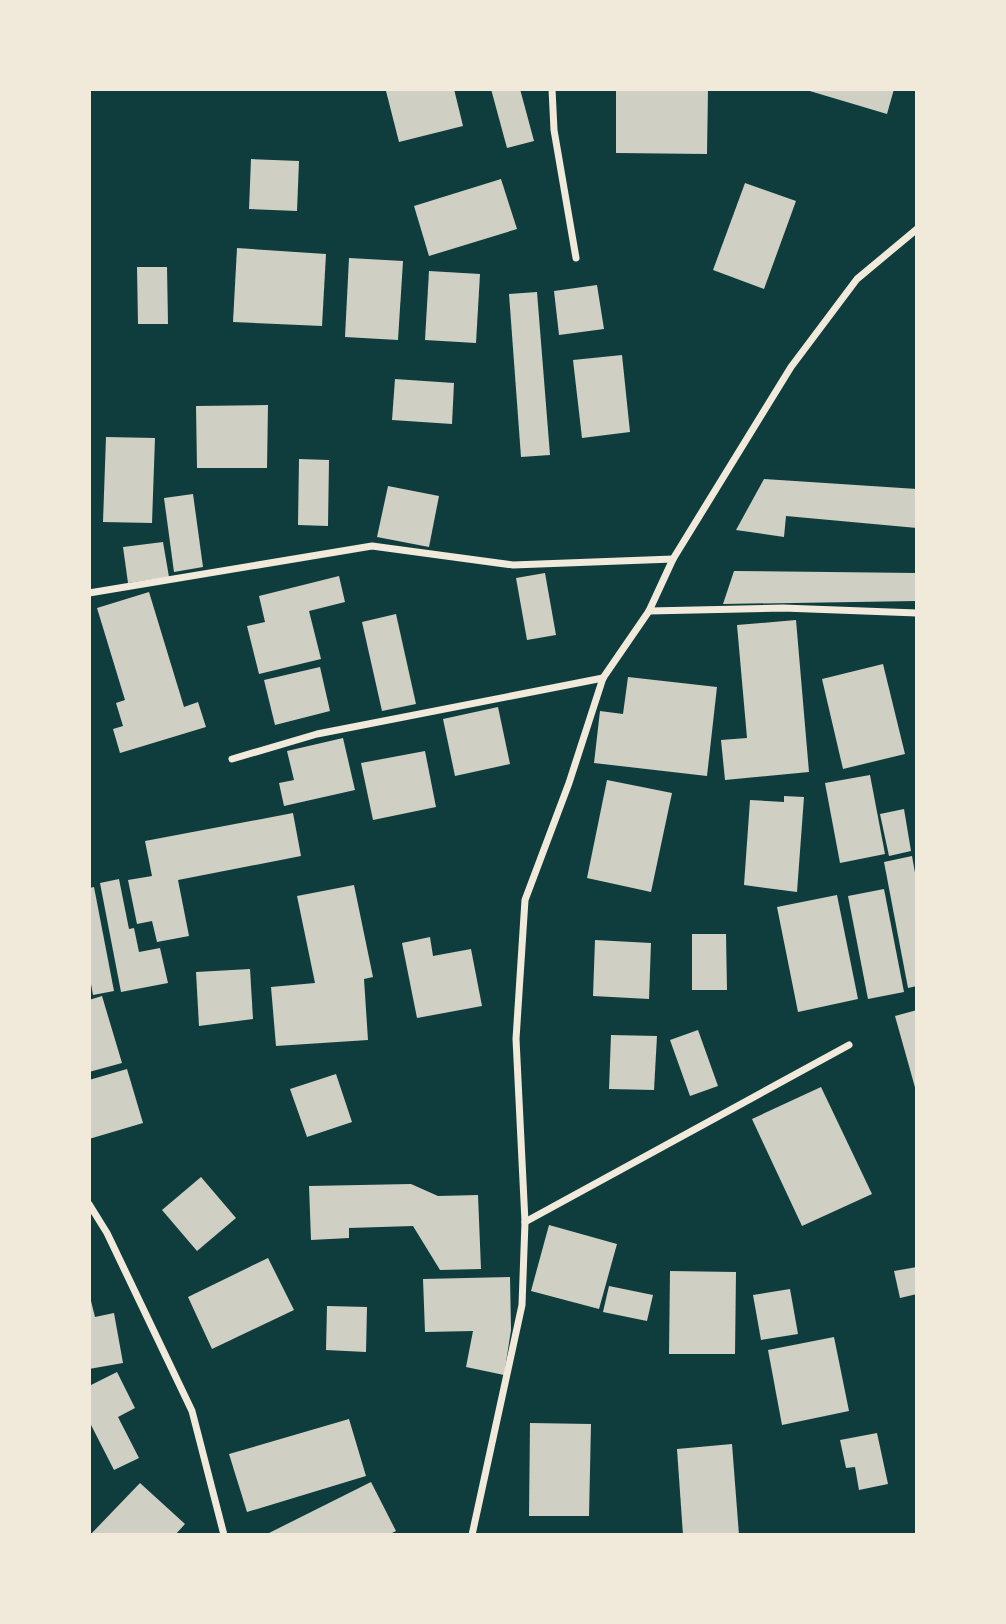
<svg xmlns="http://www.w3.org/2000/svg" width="1006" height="1624" viewBox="0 0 1006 1624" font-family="'Noto Sans',sans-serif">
<rect width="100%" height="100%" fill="#0f3d3e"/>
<g fill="#cfcfc3">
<polygon points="395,89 454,89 463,126 399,142 386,91"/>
<polygon points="491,89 520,89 534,141 507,148"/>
<polygon points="616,89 708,89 707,154 616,153"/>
<polygon points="803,89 894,89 887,114"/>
<polygon points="251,159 299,161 297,211 249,209"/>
<polygon points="501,179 517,229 429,256 414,206"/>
<polygon points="745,183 796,201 764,289 713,270"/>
<polygon points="237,248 326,254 322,326 233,322"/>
<polygon points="349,258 403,261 398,340 345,337"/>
<polygon points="137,267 167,267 168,324 138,324"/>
<polygon points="429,271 480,274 476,343 425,340"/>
<polygon points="597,285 604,329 559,335 554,291"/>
<polygon points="537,292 550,455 521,457 509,294"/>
<polygon points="622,355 630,432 582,438 573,360"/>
<polygon points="395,379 454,383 452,424 392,420"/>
<polygon points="268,405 267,468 197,468 196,406"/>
<polygon points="106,437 155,438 152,523 103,522"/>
<polygon points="299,459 329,460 328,526 298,525"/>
<polygon points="764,479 917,489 917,528 786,516 784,537 736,530"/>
<polygon points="388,486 439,496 429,547 377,537"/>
<polygon points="193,494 203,567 174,572 164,498"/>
<polygon points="163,542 169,577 128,583 123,547"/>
<polygon points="734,571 917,573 917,601 723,604"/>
<polygon points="545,573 556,635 527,640 516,578"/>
<polygon points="339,576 345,602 309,611 321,659 259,674 247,626 265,622 259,596"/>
<polygon points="149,592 184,707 198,702 206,727 120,753 113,729 123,726 116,703 125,700 97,608"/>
<polygon points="396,614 416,704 382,711 362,622"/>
<polygon points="796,620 809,772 725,780 721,740 747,738 737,625"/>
<polygon points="883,664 905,754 843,769 822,679"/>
<polygon points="320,667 330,711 275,725 264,680"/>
<polygon points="628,677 717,687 707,776 594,763 600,711 623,714"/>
<polygon points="498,707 510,764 455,776 443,719"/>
<polygon points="343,738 355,790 284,806 279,783 294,780 287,751"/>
<polygon points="425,751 436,807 373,820 361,763"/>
<polygon points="870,775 885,854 840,863 825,783"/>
<polygon points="607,780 672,793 651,892 587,878"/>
<polygon points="784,796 804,797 797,892 744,885 750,800 784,802"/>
<polygon points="904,809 911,851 889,856 880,814"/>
<polygon points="293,813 301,856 178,880 189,936 157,942 152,921 137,924 128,880 152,876 145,841"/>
<polygon points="912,856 917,884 917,986 908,988 884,862"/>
<polygon points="119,879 129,929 134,928 139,952 160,948 168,983 121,992 100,883"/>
<polygon points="354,885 373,977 364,979 368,1040 276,1046 271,987 315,983 297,896"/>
<polygon points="94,887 114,991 93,995 89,973 89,888"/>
<polygon points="884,889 904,992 868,999 848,896"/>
<polygon points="837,895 858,999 798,1012 777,907"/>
<polygon points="692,934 726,934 727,990 692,990"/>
<polygon points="430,937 433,956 471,949 482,1006 417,1018 402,943"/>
<polygon points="595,940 651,943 649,999 593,996"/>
<polygon points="250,969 253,1019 199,1026 196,972"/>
<polygon points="102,996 122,1063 89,1072 89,1000"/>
<polygon points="917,1010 917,1091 916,1091 895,1016"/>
<polygon points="698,1030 718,1086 690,1096 670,1040"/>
<polygon points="611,1035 657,1036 654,1090 609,1089"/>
<polygon points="127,1069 143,1123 89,1139 89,1080"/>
<polygon points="336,1074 352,1122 307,1137 290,1089"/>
<polygon points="821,1087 872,1194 802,1226 752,1119"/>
<polygon points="201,1177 236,1218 197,1251 162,1210"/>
<polygon points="411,1184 438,1196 478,1195 481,1269 440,1270 413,1226 349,1228 349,1238 311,1240 309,1186"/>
<polygon points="549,1225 617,1244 599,1309 531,1291"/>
<polygon points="268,1258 294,1310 212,1349 188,1297"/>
<polygon points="917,1267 917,1294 900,1298 894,1271"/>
<polygon points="670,1271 736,1272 735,1354 669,1354"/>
<polygon points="510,1277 511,1330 504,1375 466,1367 473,1331 425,1332 423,1279"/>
<polygon points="609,1286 653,1295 647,1321 603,1312"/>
<polygon points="790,1289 798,1334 761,1340 753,1295"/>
<polygon points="89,1293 95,1317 114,1313 123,1363 89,1369"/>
<polygon points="327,1306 367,1307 366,1352 326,1350"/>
<polygon points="834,1337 849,1411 782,1425 768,1350"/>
<polygon points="117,1372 135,1408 118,1417 139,1458 114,1470 89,1421 89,1386"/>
<polygon points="349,1419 366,1476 247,1512 229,1454"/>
<polygon points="530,1423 591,1424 589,1516 529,1516"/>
<polygon points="877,1433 888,1484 859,1490 855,1467 846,1468 840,1440"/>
<polygon points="732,1444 739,1535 683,1535 677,1449"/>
<polygon points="371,1482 396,1531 388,1535 265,1535"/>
<polygon points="140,1483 185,1524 175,1535 90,1535"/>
</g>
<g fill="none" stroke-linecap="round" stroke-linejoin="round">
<g stroke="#f1e9da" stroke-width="7">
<polyline points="552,89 554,130 576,258"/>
<polyline points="89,593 372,546 513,565 673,559"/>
<polyline points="649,611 783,608 917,613"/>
<polyline points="232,759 317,734 603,678"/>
<polyline points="89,1204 107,1233 192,1411 224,1535"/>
<polyline points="525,1222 849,1045"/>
<polyline points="472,1535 522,1305 525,1222 516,1039 525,900 569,783 603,678 649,611 673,559 791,367 857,279 917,229"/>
</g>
</g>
<rect width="1006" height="1624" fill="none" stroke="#f1e9da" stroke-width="182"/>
</svg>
